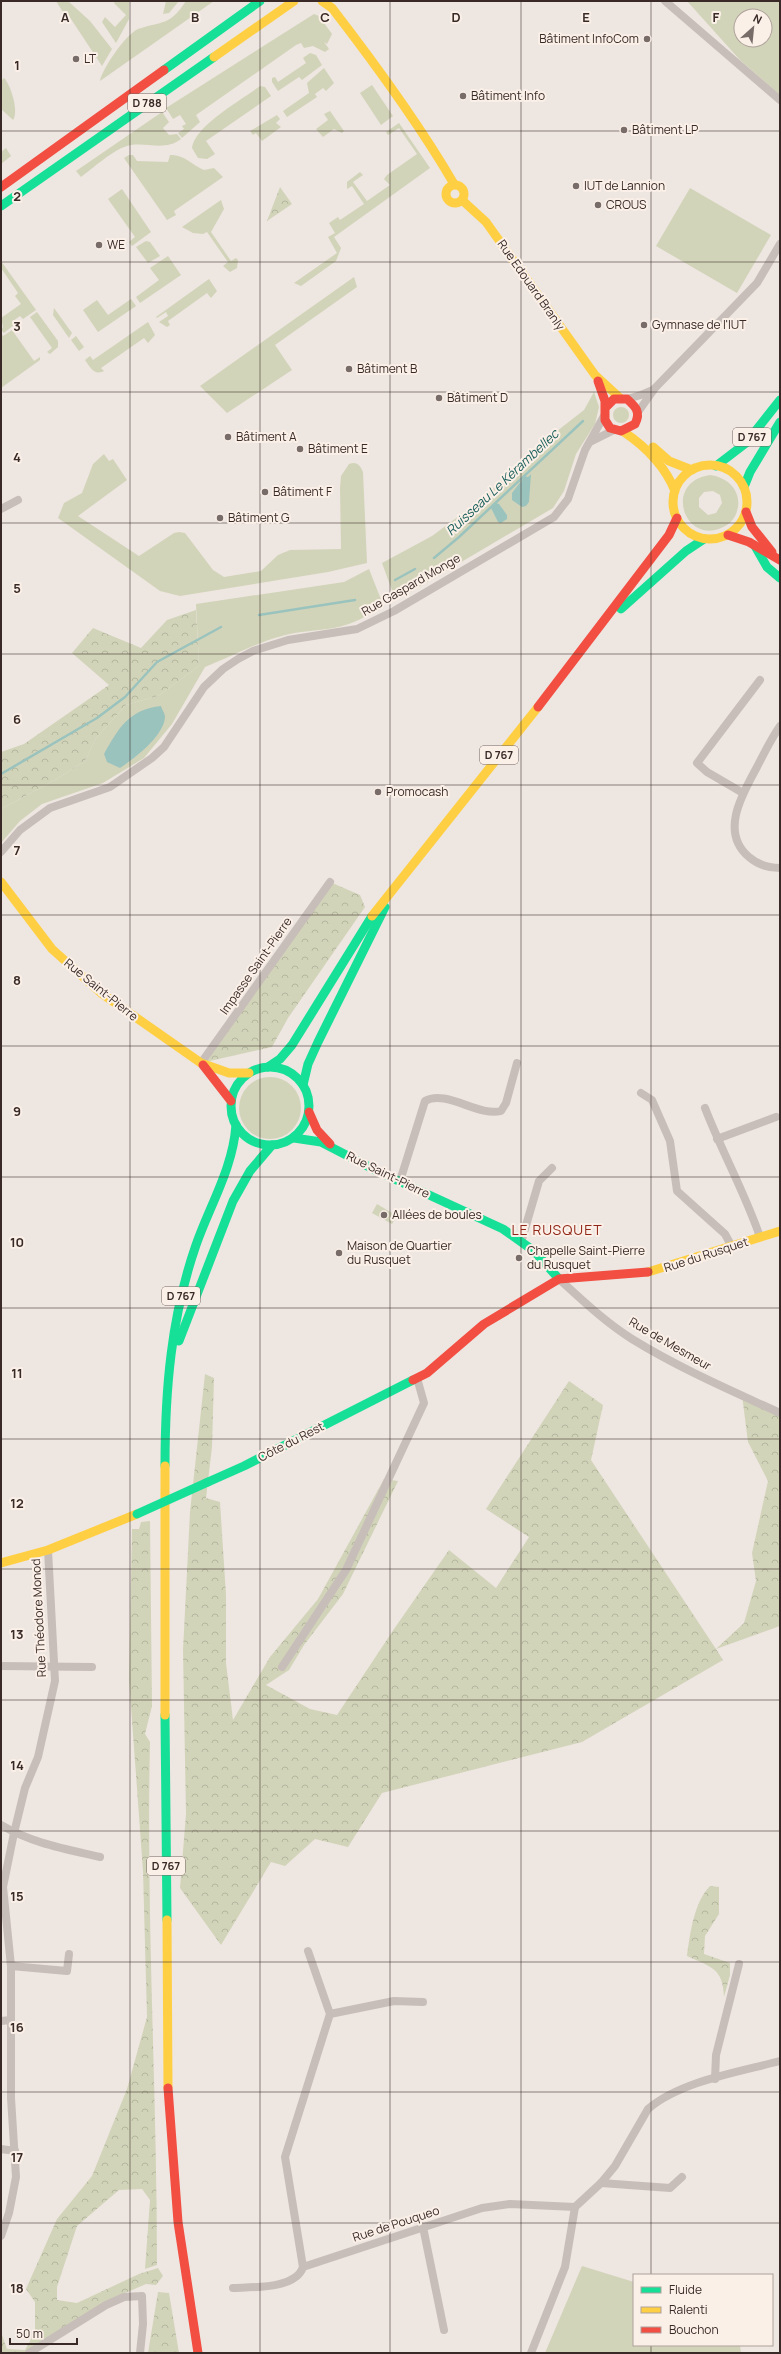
<svg xmlns="http://www.w3.org/2000/svg" width="781" height="2354" viewBox="0 0 781 2354" font-family="Manrope,sans-serif">
<defs>
<pattern id="forest-crowns" width="20" height="18" patternUnits="userSpaceOnUse"><rect width="20" height="18" fill="#d2d4b9"/><path d="M2 6a3 3 0 1 1 6 0M12 15a3 3 0 1 1 6 0" fill="none" stroke="#b5b69f"/></pattern>
</defs>
<rect width="100%" height="100%" fill="#eee6e1"/>
<g fill="#d2d4b9" fill-rule="evenodd">
<polygon points="56,1 68,1 90,21 112,49 102,66 69,16 66,17"/>
<polygon points="115,1 129,1 129,19 116,43 102,22 105,17 115,27 126,15 114,3"/>
<polygon points="166,1 179,1 169,13 163,14"/>
<path d="M186,1H214L100,81C102,69 126,34 138,29C162,21 170,26 186,1Z"/>
<path d="M687,1H780V95L740,60ZM741,16H765V40H741Z"/>
<polygon points="314,14 319,16 332,34 327,44 324,42 329,49 325,52 313,46 304,48 301,43 296,45 196,115 200,122 182,138 178,133 184,129 182,126 186,124 180,115 173,119 166,108"/>
<polygon points="310,53 316,55 322,65 302,80 299,77 278,91 272,82 272,78 275,77 278,82 306,63 303,58"/>
<polygon points="324,68 334,83 326,91 323,88 315,94 317,97 287,117 283,111 309,93 307,83"/>
<path d="M4,78C11,85 19,112 13,120L1,109V81Z"/>
<polygon points="372,85 393,116 381,125 360,93"/>
<path d="M260,86L265,87L271,96L206,141L215,154L207,159L198,158L192,148C194,126 243,99 260,86Z"/>
<polygon points="330,111 344,131 342,133 334,129 323,137 316,129 328,120 324,114"/>
<path d="M162,112L169,122L163,128L169,135L177,134L181,139C165,152 144,141 127,146C113,150 93,168 81,177L76,171Z"/>
<polygon points="277,115 280,119 276,123 281,127 262,141 256,133 253,135 250,131"/>
<polygon points="399,123 430,168 334,237 341,248 336,261 301,286 294,283 337,253 328,237 335,233 329,223 338,217 340,220 364,204 352,186 347,189 347,182 360,172 363,175 353,182 367,201 390,185 384,179 387,175 417,154 399,128 388,135 386,132"/>
<polygon points="6,148 11,156 1,164 1,152"/>
<path d="M129,155H133L137,161L168,162L170,155C184,154 192,165 204,170L214,168L223,177L174,211L176,215L167,220L124,158Z"/>
<polygon points="690,188 771,235 737,293 656,246"/>
<polygon points="122,189 151,232 132,246 129,242 135,237 108,199"/>
<polygon points="221,200 224,209 211,232 231,261 236,258 238,260 237,268 230,272 223,266 228,262 207,232 203,234 193,233 182,227"/>
<polygon points="146,241 150,242 160,256 148,263 136,247"/>
<polygon points="168,256 181,275 140,303 136,297 159,280 150,268"/>
<polygon points="1,261 36,310 23,319 20,316 13,321 15,324 4,333 1,330 3,327 1,318 21,304 15,296 18,293 1,268"/>
<polygon points="354,277 357,287 275,345 292,370 227,413 200,386"/>
<polygon points="209,279 217,291 211,298 207,293 168,321 170,325 167,327 159,322 168,316 166,312 157,318 156,317"/>
<polygon points="131,299 136,306 98,332 83,310 97,300 108,315"/>
<polygon points="54,308 72,333 69,338 53,315"/>
<polygon points="37,312 58,341 58,347 50,354 47,352 52,348 30,317"/>
<path d="M148,322L155,335L148,343L144,338L101,368L104,371C94,376 90,367 85,360L90,356L93,360Z"/>
<polygon points="12,330 34,361 40,357 40,360 1,388 1,333 3,336"/>
<polygon points="76,336 84,347 79,351 71,340"/>
<polygon points="594,392 599,407 595,424 576,454 564,491 553,508 402,597 393,593 382,563 432,536 482,499 543,442 584,410"/>
<circle cx="621" cy="415" r="8"/>
<path d="M104,454L109,461L113,459L127,480L78,516L139,556L174,533L179,532L185,533L213,570L224,577L261,571L278,555L290,550L341,549L340,488L341,476L349,464C357,461 360,465 363,472L367,563L328,572L180,596L160,591L58,518L64,503L82,493L93,464Z"/>
<path d="M710,475C728,477 743,492 737,511C735,519 729,525 721,528C684,544 663,482 710,475ZM713,491L720,495L722,503L716,513L708,515L699,507V498L704,492Z"/>
<path d="M369,569L384,607C368,615 352,625 334,628C317,631 299,631 282,636C255,643 231,657 205,667L172,724L144,758L103,783L42,804L20,821L1,843V809L55,780L85,761L96,738L126,705L158,696L199,666L196,604L344,582Z"/>
<circle cx="270" cy="1108" r="31"/>
<polygon points="377,1204 397,1216 392,1224 372,1213"/>
<polygon points="582,2266 634,2282 634,2345 740,2345 741,2353 545,2353"/>
</g>
<g fill="url(#forest-crowns)">
<polygon points="280,187 292,204 267,221"/>
<polygon points="196,610 199,666 158,696 126,705 96,738 85,761 55,780 1,809 1,752 24,744 109,685 72,653 93,628 141,648 167,620"/>
<polygon points="330,882 360,895 365,907 288,1018 272,1047 201,1063"/>
<polygon points="205,1374 214,1378 212,1447 206,1498 220,1502 226,1595 226,1663 233,1720 270,1657 318,1599 384,1479 398,1481 343,1594 304,1645 289,1670 266,1685 310,1709 337,1715 394,1629 449,1550 496,1588 529,1537 486,1509 569,1381 603,1405 591,1460 716,1649 744,1623 756,1581 752,1553 768,1481 748,1442 742,1395 780,1415 780,1626 716,1649 723,1660 582,1742 382,1793 348,1847 315,1839 285,1866 271,1862 221,1945 180,1888 186,1814 183,1650 190,1512"/>
<path d="M150,1521L152,1706L145,1734L150,1742C146,1916 157,2091 157,2265L145,2269L150,2200L142,2189L119,2190L77,2226L57,2287V2300L77,2303L139,2274L158,2268L163,2276L156,2285L146,2284L107,2301L23,2353H1V2332L7,2349L25,2350L35,2332V2302L26,2289L57,2219L92,2176L127,2089L147,2017L143,1871L129,1679L132,1529H139L141,1522Z"/>
<path d="M710,1886L719,1887V1914L705,1936L704,1954L730,1963V1975L724,1997C723,1968 711,1967 687,1956C690,1934 694,1902 710,1886Z"/>
<polygon points="158,2292 169,2293 179,2353 148,2353"/>
</g>
<g fill="#9bc3be">
<polygon points="531,474 529,502 526,506 522,507 512,500 512,493 525,476 528,477"/>
<polygon points="496,503 499,504 507,515 507,519 501,523 498,522 491,508"/>
<path d="M161,706C162,710 165,713 165,717C164,736 135,758 120,768L107,762L104,754C118,729 129,709 161,706Z"/>
</g>
<g fill="none" stroke-linecap="round" stroke-linejoin="round">
<g stroke="#9bc3be" stroke-width="2.5">
<polyline points="434,558 459,537 583,421"/>
<polyline points="395,580 415,569"/>
<polyline points="259,615 355,600"/>
<polyline points="1,774 97,718 125,697 157,662 221,627"/>
</g>
<g stroke="#c8beb9" stroke-width="8">
<polyline points="665,1 780,100"/>
<polyline points="627,399 641,395 653,390"/>
<polyline points="638,412 655,388 757,283 780,244"/>
<polyline points="590,442 614,430"/>
<polyline points="1,509 18,500"/>
<path d="M780,726C771,739 764,753 757,767C743,793 719,832 749,857C757,864 769,868 780,868"/>
<polyline points="743,793 707,772 697,763 760,680"/>
<polyline points="1,852 20,830 50,808 110,787 152,758 164,747 204,687 223,669 238,659 253,651 288,640 357,629 394,611 554,517 568,499 585,450 604,416"/>
<polyline points="201,1063 330,882"/>
<polyline points="641,1093 652,1100 670,1141 677,1191 725,1234 732,1247"/>
<path d="M705,1108C722,1152 745,1193 760,1237"/>
<polyline points="717,1139 776,1117"/>
<path d="M400,1181L425,1101C446,1089 478,1117 501,1111L506,1103L517,1063"/>
<polyline points="522,1239 539,1181 552,1168"/>
<path d="M559,1279C582,1300 605,1322 632,1339C679,1368 730,1390 780,1413"/>
<polyline points="1,1666 92,1667"/>
<polyline points="282,1667 346,1570 424,1403 417,1378"/>
<path d="M1,1825C31,1843 66,1849 100,1857"/>
<polyline points="11,1966 67,1971 69,1954"/>
<polyline points="330,2014 394,2001 423,2002"/>
<polyline points="1,2021 11,2020"/>
<polyline points="715,2079 716,2055 739,1964"/>
<polyline points="1,2149 15,2151"/>
<polyline points="601,2183 670,2188 682,2177"/>
<polyline points="423,2227 444,2330"/>
<polyline points="1,2236 9,2213 16,2177 11,2098 11,1966 3,1887 14,1833 25,1788 38,1757 55,1681 48,1550"/>
<polyline points="303,2267 285,2157 330,2014 308,1951"/>
<path d="M233,2288C253,2287 296,2289 303,2267L482,2208L510,2204L575,2207"/>
<polyline points="29,2353 106,2305 124,2297 142,2296 143,2324 140,2353"/>
<path d="M531,2353L565,2267L575,2207L601,2183L615,2166L648,2109C681,2081 739,2072 780,2061"/>
</g>
<g stroke="#16e098" stroke-width="9">
<polyline points="164,70 260,1"/>
<polyline points="1,206 214,57"/>
<polyline points="716,466 746,443 780,400"/>
<polyline points="744,487 750,472 780,422"/>
<polyline points="755,546 767,567 780,578"/>
<polyline points="621,609 686,551 704,539"/>
<circle cx="270" cy="1106" r="39"/>
<polyline points="268,1067 280,1059 292,1045 372,916"/>
<polyline points="303,1085 308,1064 318,1042 385,907"/>
<polyline points="294,1138 321,1142 377,1171 503,1229 534,1251 559,1279"/>
<polyline points="179,1341 233,1201 250,1171 272,1145"/>
<path d="M165,1466C165,1390 171,1317 196,1245C210,1205 233,1168 236,1125"/>
<polyline points="208,1482 244,1466 413,1380"/>
<polyline points="165,1715 167,1920"/>
</g>
<g stroke="#ffcf43" stroke-width="9">
<path d="M322,1L332,8C376,65 418,122 454,184"/>
<polyline points="214,57 294,1"/>
<circle cx="455" cy="194" r="9"/>
<polyline points="462,200 486,222 595,375 620,398"/>
<path d="M624,432C646,447 665,466 675,491"/>
<polyline points="653,447 669,461 692,470"/>
<circle cx="710" cy="502" r="37"/>
<polyline points="1,882 52,949 101,993 201,1063 229,1073 249,1073"/>
<polyline points="372,916 538,707"/>
<polyline points="648,1272 780,1231"/>
<polyline points="165,1466 165,1715"/>
<polyline points="1,1563 48,1550 137,1514"/>
<polyline points="167,1920 168,2088"/>
</g>
<g stroke="#f24e42" stroke-width="9">
<polyline points="1,187 164,70"/>
<path d="M598,381L605,401V420L610,428L621,431L635,424C641,412 636,407 627,399H614L606,407"/>
<polyline points="746,512 752,527 772,552"/>
<polyline points="728,535 749,542 780,560"/>
<polyline points="538,707 669,535 677,518"/>
<polyline points="203,1065 231,1101"/>
<polyline points="309,1112 317,1130 330,1144"/>
<polyline points="413,1380 427,1373 484,1324 559,1279 648,1272"/>
<polyline points="168,2088 178,2222 198,2353"/>
</g>
<polyline stroke="#16e098" stroke-width="9" points="137,1514 208,1482"/>
</g>
<path fill="none" stroke="#392a27" stroke-width="1" stroke-opacity="0.55" d="M130,1V2353M260,1V2353M390,1V2353M521,1V2353M651,1V2275M1,131H780M1,262H780M1,392H780M1,523H780M1,654H780M1,785H780M1,915H780M1,1046H780M1,1177H780M1,1308H780M1,1439H780M1,1569H780M1,1700H780M1,1831H780M1,1962H780M1,2092H780M1,2223H780M651,2345V2353"/>
<g fill="#786c68" stroke="#fbf0e8" stroke-width="1.5">
<circle cx="647" cy="39" r="4"/>
<circle cx="76" cy="59" r="4"/>
<circle cx="463" cy="96" r="4"/>
<circle cx="624" cy="130" r="4"/>
<circle cx="576" cy="186" r="4"/>
<circle cx="598" cy="205" r="4"/>
<circle cx="99" cy="245" r="4"/>
<circle cx="644" cy="325" r="4"/>
<circle cx="349" cy="369" r="4"/>
<circle cx="439" cy="398" r="4"/>
<circle cx="228" cy="437" r="4"/>
<circle cx="300" cy="449" r="4"/>
<circle cx="265" cy="492" r="4"/>
<circle cx="220" cy="518" r="4"/>
<circle cx="378" cy="792" r="4"/>
<circle cx="384" cy="1215" r="4"/>
<circle cx="339" cy="1253" r="4"/>
<circle cx="519" cy="1258" r="4"/>
</g>
<g text-anchor="middle" stroke-width="4" stroke-linejoin="round" paint-order="stroke">
<g fill="#fbf0e8" stroke="#736561" stroke-width="1">
<rect x="128" y="94" width="38" height="18" rx="3"/>
<rect x="733" y="428" width="38" height="18" rx="3"/>
<rect x="480" y="746" width="38" height="18" rx="3"/>
<rect x="162" y="1287" width="38" height="18" rx="3"/>
<rect x="147" y="1857" width="38" height="18" rx="3"/>
</g>
<g font-size="11" font-weight="bold" fill="#392a27">
<text x="147" y="107">D 788</text>
<text x="752" y="441">D 767</text>
<text x="499" y="759">D 767</text>
<text x="181" y="1300">D 767</text>
<text x="166" y="1870">D 767</text>
</g>
<g font-size="12" fill="#392a27" stroke="#fbf0e8" text-anchor="start">
<text x="639" y="43" text-anchor="end">Bâtiment InfoCom</text>
<text x="84" y="63">LT</text>
<text x="471" y="100">Bâtiment Info</text>
<text x="632" y="134">Bâtiment LP</text>
<text x="584" y="190">IUT de Lannion</text>
<text x="606" y="209">CROUS</text>
<text x="107" y="249">WE</text>
<text x="652" y="329">Gymnase de l'IUT</text>
<text x="357" y="373">Bâtiment B</text>
<text x="447" y="402">Bâtiment D</text>
<text x="236" y="441">Bâtiment A</text>
<text x="308" y="453">Bâtiment E</text>
<text x="273" y="496">Bâtiment F</text>
<text x="228" y="522">Bâtiment G</text>
<text x="386" y="796">Promocash</text>
<text x="392" y="1219">Allées de boules</text>
<text x="347" y="1250">Maison de Quartier<tspan x="347" dy="14">du Rusquet</tspan></text>
<text x="527" y="1255">Chapelle Saint-Pierre<tspan x="527" dy="14">du Rusquet</tspan></text>
</g>
<g font-size="12" fill="#392a27" stroke="#fbf0e8">
<text transform="translate(531 285) rotate(55)" y="4">Rue Edouard Branly</text>
<text transform="translate(411 585) rotate(-30)" y="4">Rue Gaspard Monge</text>
<text transform="translate(256 966) rotate(-55)" y="4">Impasse Saint-Pierre</text>
<text transform="translate(101 990) rotate(39)" y="4">Rue Saint-Pierre</text>
<text transform="translate(388 1175) rotate(26)" y="4">Rue Saint-Pierre</text>
<text transform="translate(706 1255) rotate(-18)" y="4">Rue du Rusquet</text>
<text transform="translate(670 1344) rotate(30)" y="4">Rue de Mesmeur</text>
<text transform="translate(291 1442) rotate(-27)" y="4">Côte du Rest</text>
<text transform="translate(39 1618) rotate(-93)" y="4">Rue Théodore Monod</text>
<text transform="translate(396 2224) rotate(-18)" y="4">Rue de Pouqueo</text>
</g>
<g font-size="13" font-style="italic" fill="#185e5a" stroke="#fbf0e8">
<text transform="translate(502 482) rotate(-43)" y="5">Ruisseau Le Kérambellec</text>
</g>
<g font-size="14" letter-spacing="1" fill="#902618" stroke="#fbf0e8">
<text x="557" y="1235">LE RUSQUET</text>
</g>
</g>
<g font-size="13" text-anchor="middle" font-weight="bold" fill="#392a27" stroke="#fbf0e8" stroke-width="4" stroke-linejoin="round" paint-order="stroke">
<text x="65" y="22">A</text>
<text x="195" y="22">B</text>
<text x="325" y="22">C</text>
<text x="456" y="22">D</text>
<text x="586" y="22">E</text>
<text x="716" y="22">F</text>
<text x="17" y="70">1</text>
<text x="17" y="201">2</text>
<text x="17" y="331">3</text>
<text x="17" y="462">4</text>
<text x="17" y="593">5</text>
<text x="17" y="724">6</text>
<text x="17" y="855">7</text>
<text x="17" y="985">8</text>
<text x="17" y="1116">9</text>
<text x="17" y="1247">10</text>
<text x="17" y="1378">11</text>
<text x="17" y="1508">12</text>
<text x="17" y="1639">13</text>
<text x="17" y="1770">14</text>
<text x="17" y="1901">15</text>
<text x="17" y="2032">16</text>
<text x="17" y="2162">17</text>
<text x="17" y="2293">18</text>
</g>
<rect width="781" height="2354" fill="none" stroke="#392a27" stroke-width="4"/>
<rect x="633" y="2274" width="140" height="72" fill="#fbf0e8" stroke="#ada19b"/>
<rect x="641" y="2287" width="20" height="6" fill="#16e098" stroke="#ada19b"/>
<text x="669" y="2294" font-size="12" fill="#392a27">Fluide</text>
<rect x="641" y="2307" width="20" height="6" fill="#ffcf43" stroke="#ada19b"/>
<text x="669" y="2314" font-size="12" fill="#392a27">Ralenti</text>
<rect x="641" y="2327" width="20" height="6" fill="#f24e42" stroke="#ada19b"/>
<text x="669" y="2334" font-size="12" fill="#392a27">Bouchon</text>
<g transform="translate(753 28) rotate(27)"><circle r="19" fill="#fbf0e8" stroke="#ada19b"/>
<path d="M0-3L7 15L0 10L-7 15Z" fill="#786c68"/>
<text y="-6" font-size="11" font-weight="bold" text-anchor="middle" fill="#392a27">N</text>
</g>
<path d="M10 2338v6h67v-6" fill="none" stroke="#392a27" stroke-width="2"/>
<text x="16" y="2338" font-size="12" fill="#392a27" stroke="#fbf0e8" stroke-width="3" paint-order="stroke">50 m</text>
</svg>
